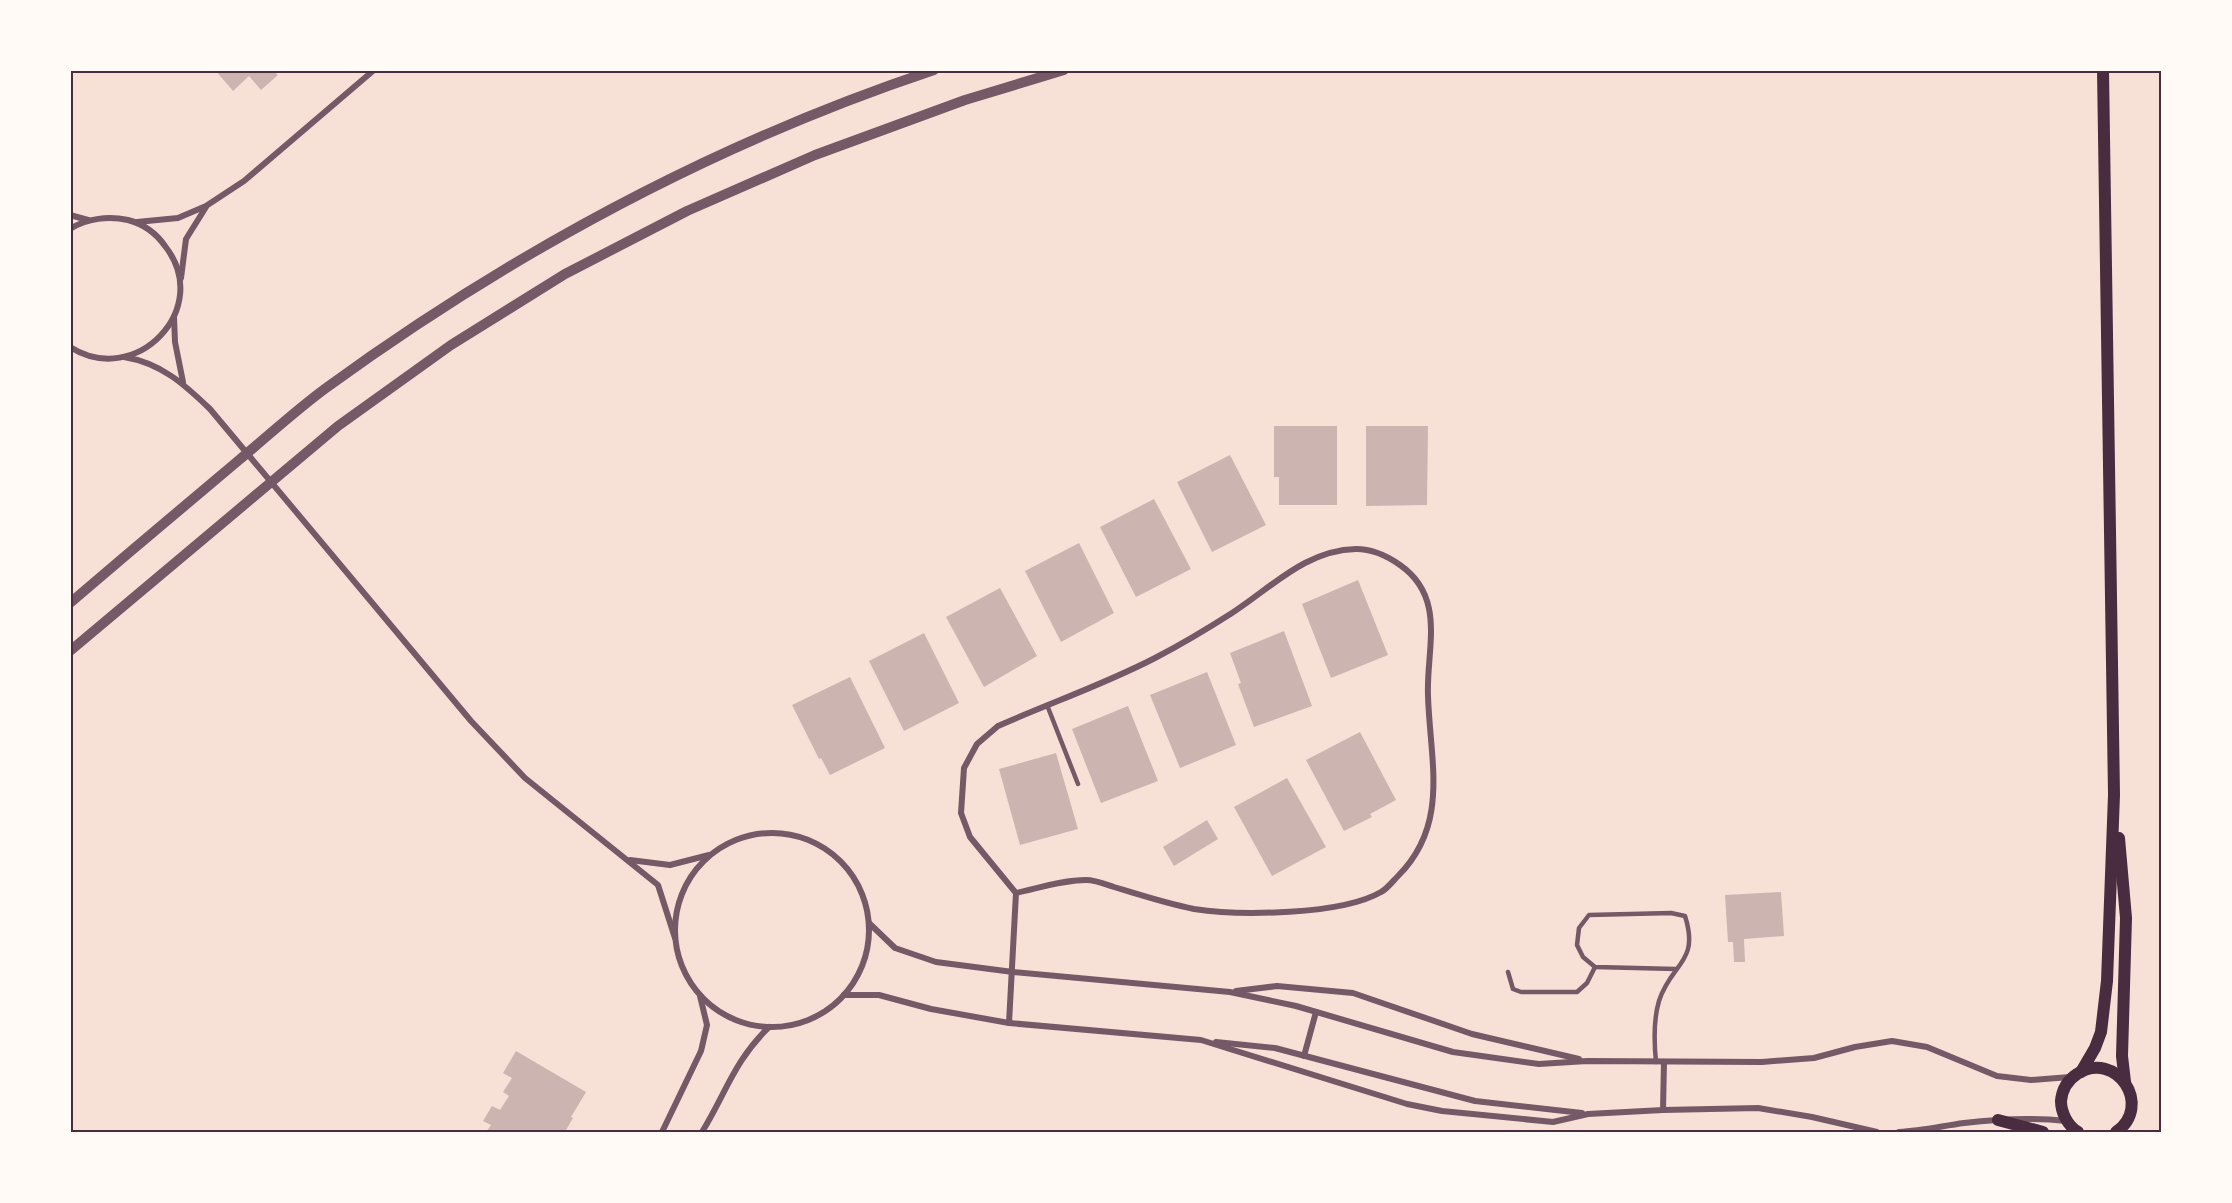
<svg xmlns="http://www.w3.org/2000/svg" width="2232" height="1203" viewBox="0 0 2232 1203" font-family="Jost,sans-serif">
<rect width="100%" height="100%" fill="#f7e1d7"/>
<g fill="#ccb4b1">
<polygon points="215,70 273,70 278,75 261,90 249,76 233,91"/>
<polygon points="1274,426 1337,426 1337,505 1279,505 1279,477 1274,477"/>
<polygon points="1366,426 1428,426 1427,505 1366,506"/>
<polygon points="1230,455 1266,525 1212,552 1177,482"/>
<polygon points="1154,499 1191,569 1136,597 1100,527"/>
<polygon points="1079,543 1114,613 1061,642 1025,571"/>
<polygon points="1358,580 1388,655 1331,678 1302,604"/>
<polygon points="1000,588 1037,656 984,687 946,617"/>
<polygon points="1284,631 1312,706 1254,727 1238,684 1241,683 1230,653"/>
<polygon points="924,633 959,703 904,731 869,661"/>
<polygon points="1207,672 1236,745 1180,768 1150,695"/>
<polygon points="850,677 885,748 830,775 821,758 819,759 792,705"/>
<polygon points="1128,706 1158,781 1101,803 1072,729"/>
<polygon points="1360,732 1396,800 1370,814 1372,817 1344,831 1306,760"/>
<polygon points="1056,753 1078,829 1020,845 999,769"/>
<polygon points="1287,778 1326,847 1272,876 1234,807"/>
<polygon points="1207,820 1218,839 1174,866 1163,847"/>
<polygon points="1781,892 1784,936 1744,939 1745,962 1734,962 1733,942 1728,942 1725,895"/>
<polygon points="516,1051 586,1092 571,1117 573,1118 565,1132 486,1132 491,1125 483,1121 492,1106 500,1110 509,1096 503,1092 512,1078 503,1073"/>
</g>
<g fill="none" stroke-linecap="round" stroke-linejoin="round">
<g stroke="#755966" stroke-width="4.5">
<polyline points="1047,705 1078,784"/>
<polyline points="1508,972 1513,989 1521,992 1577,992 1587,983 1595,967"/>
<path d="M1656,1062C1654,1042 1653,1021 1659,1001C1671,963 1700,963 1685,916L1671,913L1589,915L1579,928L1577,945L1583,957L1595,967L1676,969"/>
</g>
<g stroke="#755966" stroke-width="6">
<polyline points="70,215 88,220"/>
<polyline points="137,222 178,218 206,206 244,181 374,70"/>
<path d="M70,229C87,218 109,216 128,220C143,224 156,233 165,246C214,308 136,389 70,347"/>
<polyline points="181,278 186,239 206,207"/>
<polyline points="174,317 175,342 183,382"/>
<path d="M124,357C161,363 184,384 210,409L471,721L525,778L658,885L675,938"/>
<circle cx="772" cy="930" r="97"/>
<polyline points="630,860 670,865 709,855"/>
<polyline points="870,924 895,948 936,962 1013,972 1230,992 1296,1006 1453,1052 1539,1064 1587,1061 1762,1062 1814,1058 1855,1047 1892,1041 1927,1047 1997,1076 2031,1080 2070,1077"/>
<polyline points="1236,991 1277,986 1353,993 1472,1034 1579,1059"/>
<polyline points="844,995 879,995 931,1009 1009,1023 1201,1040 1407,1104 1442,1111 1553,1122 1588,1114 1663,1110 1758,1108 1812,1117 1877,1132"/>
<path d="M1009,1023L1016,893C1039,888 1063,880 1086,880C1095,880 1105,884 1114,887C1140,895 1168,904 1194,909C1239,916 1342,915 1381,892C1387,889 1393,881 1398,876C1450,824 1430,761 1428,696C1426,649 1447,598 1400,565C1386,555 1373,549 1356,549C1306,550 1272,587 1232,613C1207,629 1182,644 1155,658C1105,684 1050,703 998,726L977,744L964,768L961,813L970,837L1016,893"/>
<polyline points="1216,1042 1275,1048 1475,1101 1582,1113"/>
<polyline points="1304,1056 1316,1012"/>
<polyline points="1663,1110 1664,1062"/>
<polyline points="662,1132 701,1051 707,1025 700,996"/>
<path d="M702,1132C726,1093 734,1061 769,1027"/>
<path d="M1899,1132C1921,1131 1942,1126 1964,1123C1998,1119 2031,1117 2066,1121"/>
</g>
<g stroke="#755966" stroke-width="10">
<path d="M70,603C126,555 183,507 239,460C268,436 296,410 326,388C513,252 715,143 934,70"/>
<polyline points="70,651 338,426 451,345 565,274 687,211 815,155 965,100 1064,70"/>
</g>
<g stroke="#4a2c40" stroke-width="12">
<polyline points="2119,838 2126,918 2122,1056 2125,1082"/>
<polyline points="2081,1072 2095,1048 2101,1032 2107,981 2114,795 2103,70"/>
<polyline points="1998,1120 2043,1132"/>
<path d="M2078,1132C2068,1126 2061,1113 2061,1101C2062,1090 2068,1080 2077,1074C2116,1049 2154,1106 2116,1132"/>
</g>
</g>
<rect width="2232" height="1203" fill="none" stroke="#fffaf5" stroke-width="144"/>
<rect x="72" y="72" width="2088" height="1059" fill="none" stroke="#4a2c40" stroke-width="2"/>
</svg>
